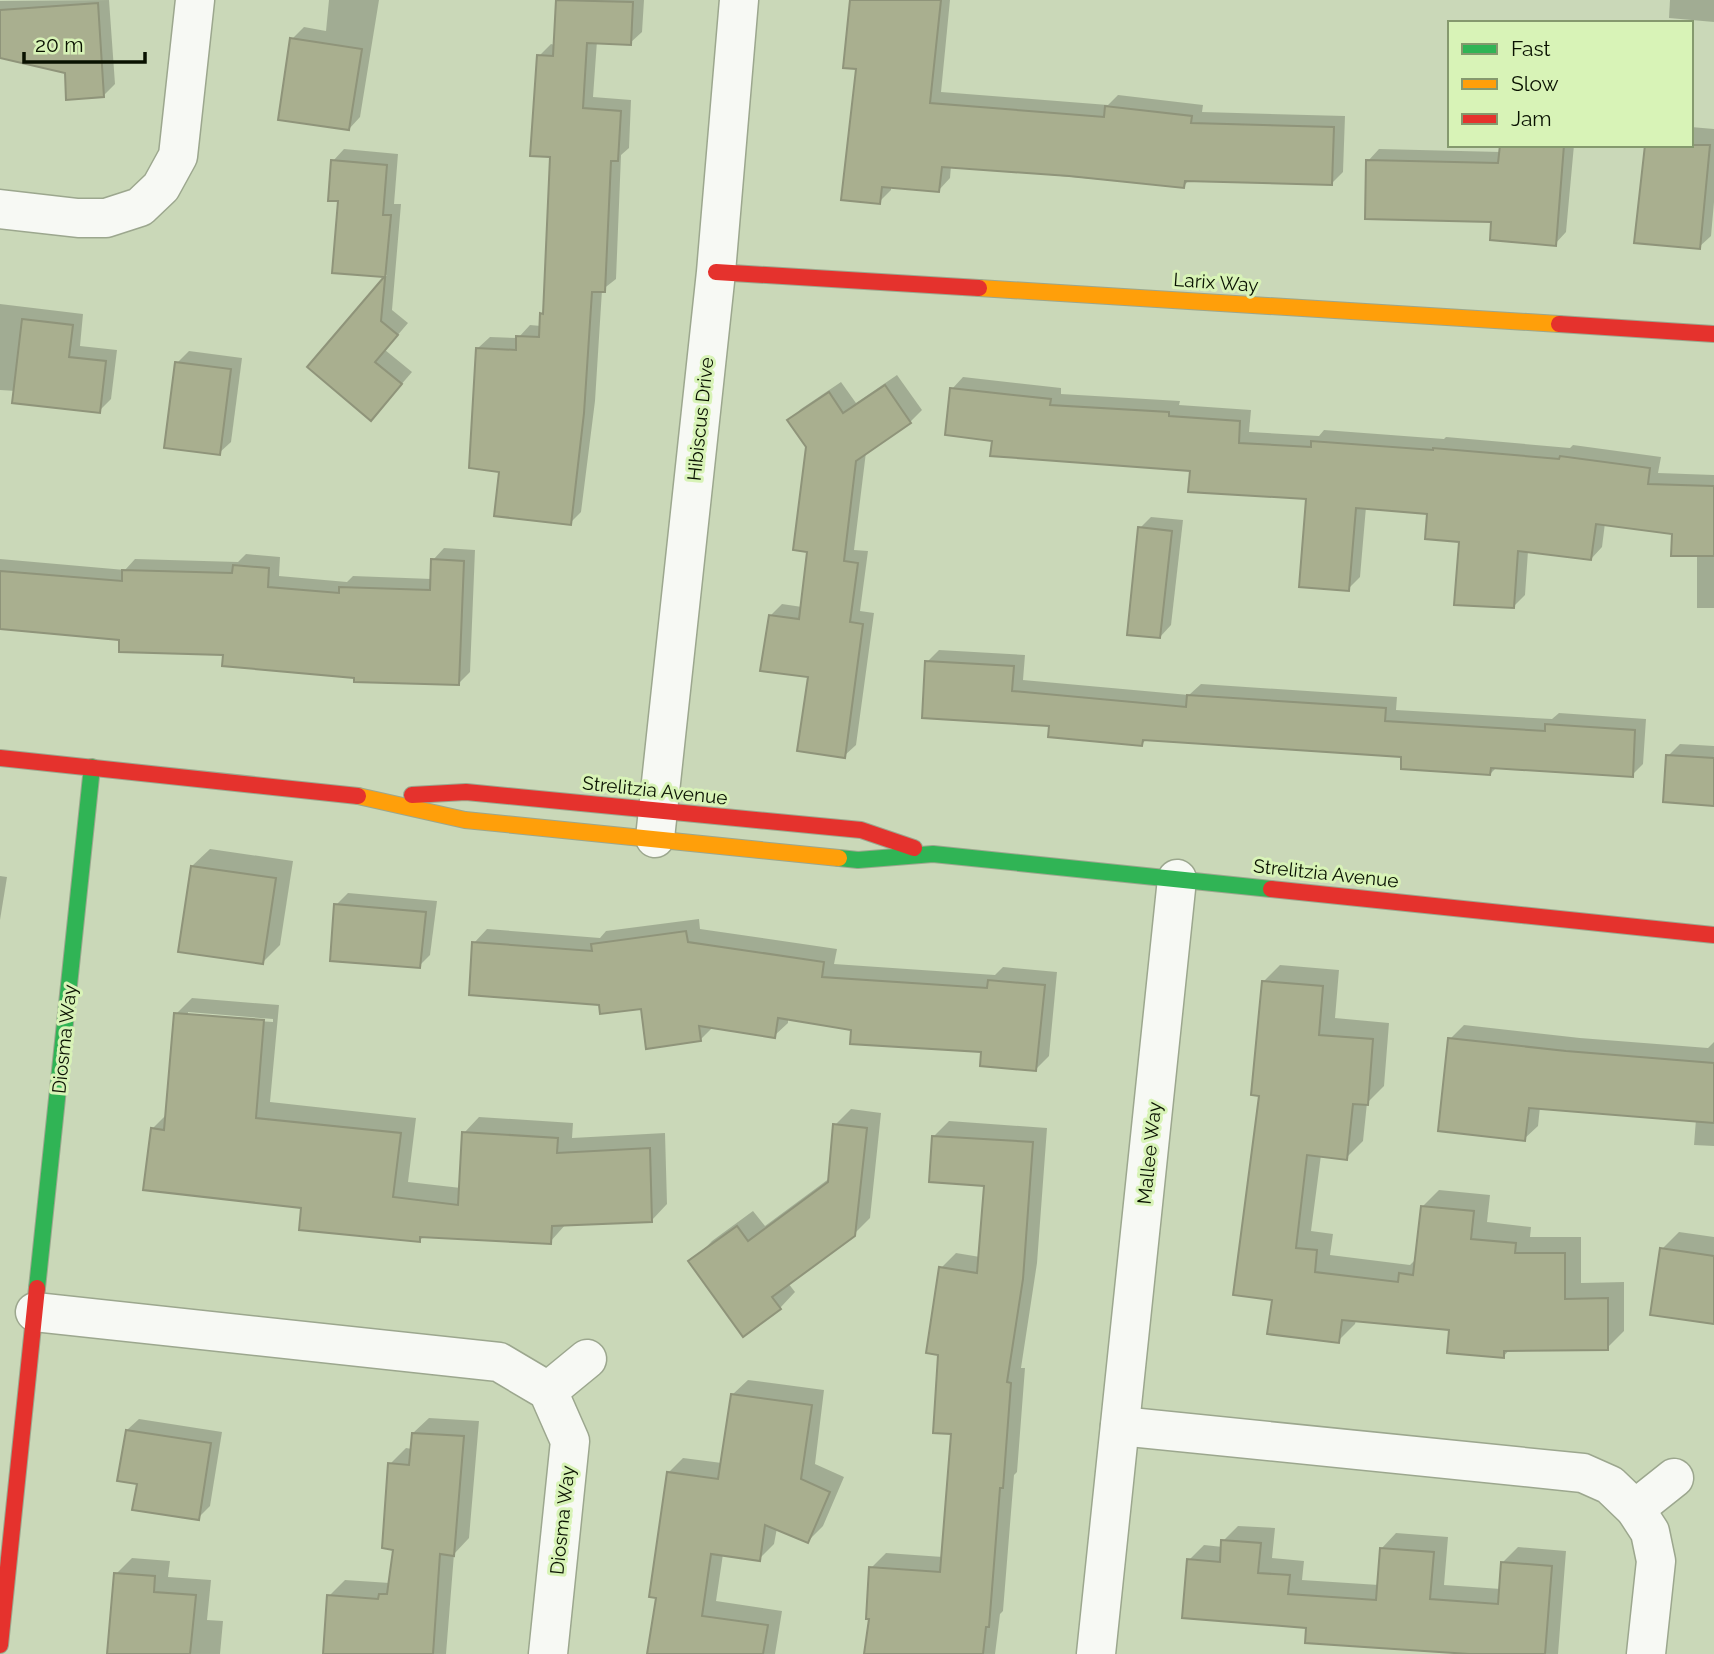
<svg xmlns="http://www.w3.org/2000/svg" width="1714" height="1654" viewBox="0 0 1714 1654" font-family="Raleway,sans-serif">
<rect width="100%" height="100%" fill="#cad8b8"/>
<g fill="#0003" fill-rule="evenodd">
<polygon points="109,0 115,84 104,95 66,72 0,56 0,1"/>
<polygon points="329,0 379,0 360,117 349,129 292,39 304,27 326,31"/>
<polygon points="558,0 644,0 642,32 630,43 597,41 593,97 631,100 629,148 621,155 616,279 602,290 595,401 581,512 570,523 501,470 478,348 490,337 518,338 530,325 541,326 542,314 545,311 551,155 539,56 551,44 555,45"/>
<polygon points="852,0 950,0 941,92 1108,105 1118,95 1203,105 1202,112 1345,116 1343,172 1332,183 1190,179 1183,187 951,166 950,178 939,190 891,186 891,190 879,202 858,68"/>
<polygon points="1670,0 1714,0 1714,22 1669,18"/>
<polygon points="1691,127 1714,129 1714,202 1711,236 1699,247"/>
<polygon points="1502,145 1574,145 1566,232 1555,244 1493,220 1368,161 1379,149 1501,152"/>
<polygon points="344,149 398,154 394,204 401,204 392,310 408,323 385,350 412,372 387,401 309,366 387,275 334,272 340,199 333,161"/>
<polygon points="0,304 83,314 80,346 117,350 111,399 99,411 16,391 0,390"/>
<polygon points="189,351 242,358 231,442 219,453 177,363"/>
<polygon points="897,375 922,410 910,422 866,452 854,550 868,551 860,611 874,613 856,745 844,756 810,676 770,616 782,604 802,607 809,551 808,446 790,420 801,409 841,382 856,403"/>
<polygon points="963,377 1061,388 1061,394 1180,401 1179,405 1251,410 1249,432 1319,436 1324,430 1444,439 1446,437 1570,448 1573,445 1661,457 1658,473 1714,475 1714,608 1697,608 1697,555 1673,532 1605,523 1602,547 1591,559 1528,551 1525,595 1513,607 1460,540 1429,512 1366,507 1360,577 1348,589 1308,497 1192,469 994,439 952,389"/>
<polygon points="1151,517 1183,520 1171,625 1160,637 1140,528"/>
<polygon points="444,548 475,550 470,672 458,684 356,677 121,638 0,628 0,559 125,570 135,559 238,562 246,554 280,557 279,576 347,582 353,576 432,579 433,560"/>
<polygon points="939,650 1025,655 1023,680 1189,695 1201,684 1397,697 1396,710 1552,719 1559,713 1646,719 1643,764 1632,775 1497,767 1490,774 1403,756 1147,738 1142,744 1051,724 927,662"/>
<polygon points="1680,744 1714,746 1714,804 1668,756"/>
<polygon points="210,849 293,861 280,945 263,962 192,866"/>
<polygon points="0,876 7,877 0,920"/>
<polygon points="348,893 437,901 430,955 419,966 336,905"/>
<polygon points="699,919 700,929 837,949 834,964 995,975 1003,967 1057,972 1049,1056 1036,1069 983,1050 788,1018 788,1023 774,1036 713,1027 700,1040 643,1007 600,1003 474,943 487,929 600,938 606,931"/>
<polygon points="1280,965 1339,970 1335,1018 1389,1023 1384,1086 1367,1103 1363,1141 1346,1158 1321,1155 1311,1231 1333,1234 1330,1255 1410,1265 1417,1258 1422,1207 1439,1190 1490,1195 1487,1222 1531,1227 1530,1237 1581,1237 1581,1283 1624,1282 1624,1331 1607,1348 1510,1349 1503,1357 1451,1329 1356,1320 1355,1324 1338,1341 1274,1298 1261,1094 1263,982"/>
<path d="M192,998L279,1005L270,1102L416,1118L408,1182L461,1188L464,1133L479,1117L573,1123L572,1138L665,1133L667,1204L652,1220L566,1224L550,1242L424,1236L419,1241L303,1207L152,1129L167,1114L176,1014ZM188,1012L273,1019V1022L188,1016Z"/>
<polygon points="1464,1025 1580,1038 1708,1048 1714,1042 1714,1146 1694,1145 1696,1119 1540,1107 1538,1126 1524,1139 1450,1039"/>
<polygon points="851,1109 881,1113 870,1218 854,1234 788,1283 795,1292 780,1308 696,1258 712,1241 753,1211 765,1226 830,1178 835,1125"/>
<polygon points="949,1121 1047,1128 1037,1263 1021,1368 1025,1368 1017,1472 1014,1475 1003,1611 1000,1614 995,1654 866,1654 871,1617 871,1568 886,1553 943,1557 953,1433 940,1354 941,1268 956,1253 980,1257 986,1184 934,1136"/>
<polygon points="1679,1232 1714,1237 1714,1323 1662,1249"/>
<polygon points="748,1380 824,1390 815,1464 844,1477 823,1526 808,1541 777,1528 774,1544 759,1559 723,1554 716,1601 782,1611 775,1654 649,1654 658,1596 668,1473 683,1458 722,1463 733,1394"/>
<polygon points="429,1418 479,1421 469,1538 454,1554 446,1654 325,1654 329,1596 345,1580 390,1583 394,1548 390,1464 406,1448 412,1449 413,1433"/>
<polygon points="139,1419 222,1432 210,1506 198,1518 138,1482 127,1430"/>
<polygon points="1238,1526 1275,1528 1272,1558 1304,1561 1302,1580 1379,1585 1381,1549 1396,1533 1448,1537 1444,1585 1501,1589 1503,1562 1518,1547 1566,1551 1558,1654 1482,1654 1308,1626 1189,1560 1204,1545 1223,1547 1223,1541"/>
<polygon points="132,1558 170,1561 168,1577 211,1580 207,1620 223,1621 220,1654 109,1654 116,1574"/>
</g>
<g fill="#a9af8f" stroke="#8f947a" stroke-width="2">
<polygon points="556,0 633,2 631,45 587,43 583,108 621,111 618,161 611,161 605,292 592,292 584,413 571,525 494,516 499,472 469,468 476,348 516,350 516,336 539,337 540,313 543,314 550,157 530,156 537,55 553,56"/>
<polygon points="850,0 941,0 930,103 1104,117 1105,106 1192,116 1191,123 1334,127 1332,185 1185,181 1184,188 1069,176 942,167 939,192 882,187 880,204 841,200 856,69 843,68"/>
<polygon points="98,3 104,97 66,100 65,73 0,58 0,10"/>
<polygon points="290,38 362,49 349,130 278,120"/>
<polygon points="1500,145 1564,145 1556,246 1490,240 1491,222 1365,219 1366,160 1498,163"/>
<polygon points="1645,145 1710,145 1700,249 1634,243"/>
<polygon points="331,160 387,165 383,215 391,215 381,321 398,335 375,362 402,384 371,421 307,367 384,277 332,273 338,201 328,201"/>
<polygon points="22,319 73,325 69,357 106,361 100,413 12,403"/>
<polygon points="175,362 231,369 220,455 164,448"/>
<polygon points="885,385 911,423 856,461 844,561 858,563 850,622 863,624 845,758 797,751 808,677 760,671 769,615 799,619 807,552 793,550 806,447 787,420 829,392 843,413"/>
<polygon points="950,388 1051,399 1050,405 1169,412 1169,416 1240,421 1239,443 1311,447 1311,441 1433,450 1433,448 1559,459 1560,456 1650,468 1648,484 1714,486 1714,556 1671,556 1672,534 1596,524 1591,560 1518,551 1514,608 1454,605 1459,542 1425,539 1427,514 1356,508 1349,591 1299,587 1306,499 1188,492 1190,471 990,456 992,441 945,435"/>
<polygon points="1138,527 1172,531 1160,638 1127,635"/>
<polygon points="431,559 464,561 459,685 354,682 354,678 222,666 223,655 119,652 119,640 0,629 0,571 122,581 122,570 232,573 233,565 269,568 268,587 339,593 339,587 430,590"/>
<polygon points="925,661 1014,666 1012,691 1186,707 1187,695 1386,708 1385,721 1545,731 1545,724 1635,730 1633,777 1491,768 1490,775 1401,769 1401,757 1143,740 1142,746 1048,737 1049,726 922,718"/>
<polygon points="1666,755 1714,758 1714,806 1663,802"/>
<polygon points="191,866 276,878 263,964 178,952"/>
<polygon points="334,904 426,912 420,968 330,961"/>
<polygon points="686,931 688,942 824,962 822,977 987,988 988,980 1045,985 1036,1071 980,1066 981,1052 850,1044 851,1030 778,1018 775,1038 699,1026 701,1041 646,1049 641,1009 600,1014 599,1005 469,995 472,942 592,951 591,944"/>
<polygon points="1262,981 1323,986 1319,1035 1373,1039 1368,1105 1353,1104 1347,1160 1307,1155 1296,1248 1317,1250 1315,1272 1398,1282 1399,1273 1413,1275 1421,1206 1474,1211 1471,1239 1516,1243 1515,1253 1565,1253 1565,1299 1608,1298 1608,1350 1504,1351 1504,1358 1447,1353 1449,1330 1342,1320 1339,1343 1267,1334 1272,1300 1233,1295 1259,1096 1251,1095"/>
<polygon points="174,1013 264,1020 256,1118 401,1133 393,1197 458,1205 462,1132 558,1138 557,1153 650,1148 652,1222 552,1226 551,1244 420,1237 420,1242 299,1230 301,1208 143,1190 151,1128 164,1130"/>
<polygon points="1448,1038 1566,1051 1714,1063 1714,1123 1529,1108 1525,1141 1438,1131"/>
<polygon points="833,1124 867,1128 855,1236 772,1297 781,1309 743,1337 688,1261 737,1226 748,1241 828,1182"/>
<polygon points="932,1136 1033,1142 1023,1279 1007,1382 1011,1383 1003,1488 1000,1488 989,1627 986,1627 983,1654 864,1654 869,1619 866,1619 869,1567 940,1572 951,1434 933,1433 938,1355 926,1353 939,1267 977,1273 984,1186 929,1182"/>
<polygon points="1660,1248 1714,1256 1714,1324 1650,1315"/>
<polygon points="731,1394 812,1405 801,1479 830,1492 808,1543 765,1525 760,1561 711,1554 702,1616 768,1625 763,1654 647,1654 656,1598 649,1597 667,1472 718,1479"/>
<polygon points="126,1430 211,1443 199,1520 132,1510 137,1484 117,1481"/>
<polygon points="412,1433 464,1436 454,1556 440,1554 433,1654 323,1654 327,1595 378,1599 379,1594 387,1594 393,1550 382,1548 388,1463 409,1465"/>
<polygon points="1221,1540 1261,1543 1258,1573 1290,1575 1288,1594 1376,1600 1380,1548 1434,1552 1430,1599 1498,1604 1501,1562 1552,1566 1545,1654 1469,1654 1305,1643 1306,1628 1182,1618 1187,1559 1220,1562"/>
<polygon points="114,1573 155,1576 154,1592 196,1595 190,1654 107,1654"/>
</g>
<g fill="none" stroke-linecap="round" stroke-linejoin="round">
<g stroke="#9ca78e" stroke-width="41">
<g id="street">
<polyline points="0,209 78,218 106,218 140,207 161,187 178,156 195,0"/>
<polyline points="655,838 716,272 739,0"/>
<polyline points="35,1312 499,1362 548,1391 570,1441 548,1654"/>
<polyline points="548,1391 587,1359"/>
<polyline points="1120,1426 1583,1473 1610,1485 1635,1509 1650,1532 1656,1561 1646,1654"/>
<polyline points="1635,1509 1674,1478"/>
<polyline points="1096,1654 1177,879"/>
</g>
</g>
<g stroke="#9ca78e" stroke-width="18">
<g id="fast">
<polyline points="839,858 858,860 933,854 1271,889"/>
<polyline points="37,1288 92,767"/>
</g>
</g>
<g stroke="#9ca78e" stroke-width="18">
<g id="slow">
<polyline points="979,288 1559,324"/>
<polyline points="358,796 465,820 839,858"/>
</g>
</g>
<g stroke="#9ca78e" stroke-width="18">
<g id="jam">
<polyline points="716,272 979,288"/>
<polyline points="1559,324 1714,334"/>
<polyline points="0,758 358,796"/>
<polyline points="412,795 466,792 861,830 914,848"/>
<polyline points="1271,889 1714,935"/>
<polyline points="0,1645 37,1288"/>
</g>
</g>
<use href="#street" stroke="#f7f9f4" stroke-width="38"/>
<use href="#fast" stroke="#30b455" stroke-width="16"/>
<use href="#slow" stroke="#ff9f0a" stroke-width="16"/>
<use href="#jam" stroke="#e5322d" stroke-width="16"/>
</g>
<g text-anchor="middle" stroke-width="6" stroke-linejoin="round" paint-order="stroke">
<g font-size="19" fill="#091100" stroke="#d8f3b7">
<text transform="translate(1216 282) rotate(4)" y="7">Larix Way</text>
<text transform="translate(700 419) rotate(-84)" y="7">Hibiscus Drive</text>
<text transform="translate(655 790) rotate(6)" y="7">Strelitzia Avenue</text>
<text transform="translate(1326 873) rotate(6)" y="7">Strelitzia Avenue</text>
<text transform="translate(64 1039) rotate(-84)" y="7">Diosma Way</text>
<text transform="translate(1149 1153) rotate(-84)" y="7">Mallee Way</text>
<text transform="translate(562 1520) rotate(-84)" y="7">Diosma Way</text>
</g>
</g>
<rect x="1448" y="21" width="245" height="126" fill="#d8f3b7" stroke="#85996e" stroke-width="2"/>
<rect x="1462" y="44" width="35" height="10" fill="#30b455" stroke="#85996e" stroke-width="2"/>
<text x="1511" y="56" font-size="21" fill="#091100">Fast</text>
<rect x="1462" y="79" width="35" height="10" fill="#ff9f0a" stroke="#85996e" stroke-width="2"/>
<text x="1511" y="91" font-size="21" fill="#091100">Slow</text>
<rect x="1462" y="114" width="35" height="10" fill="#e5322d" stroke="#85996e" stroke-width="2"/>
<text x="1511" y="126" font-size="21" fill="#091100">Jam</text>
<path d="M24 52v10h121v-10" fill="none" stroke="#091100" stroke-width="3.5"/>
<text x="35" y="52" font-size="21" fill="#091100" stroke="#d8f3b7" stroke-width="5" paint-order="stroke">20 m</text>
</svg>
